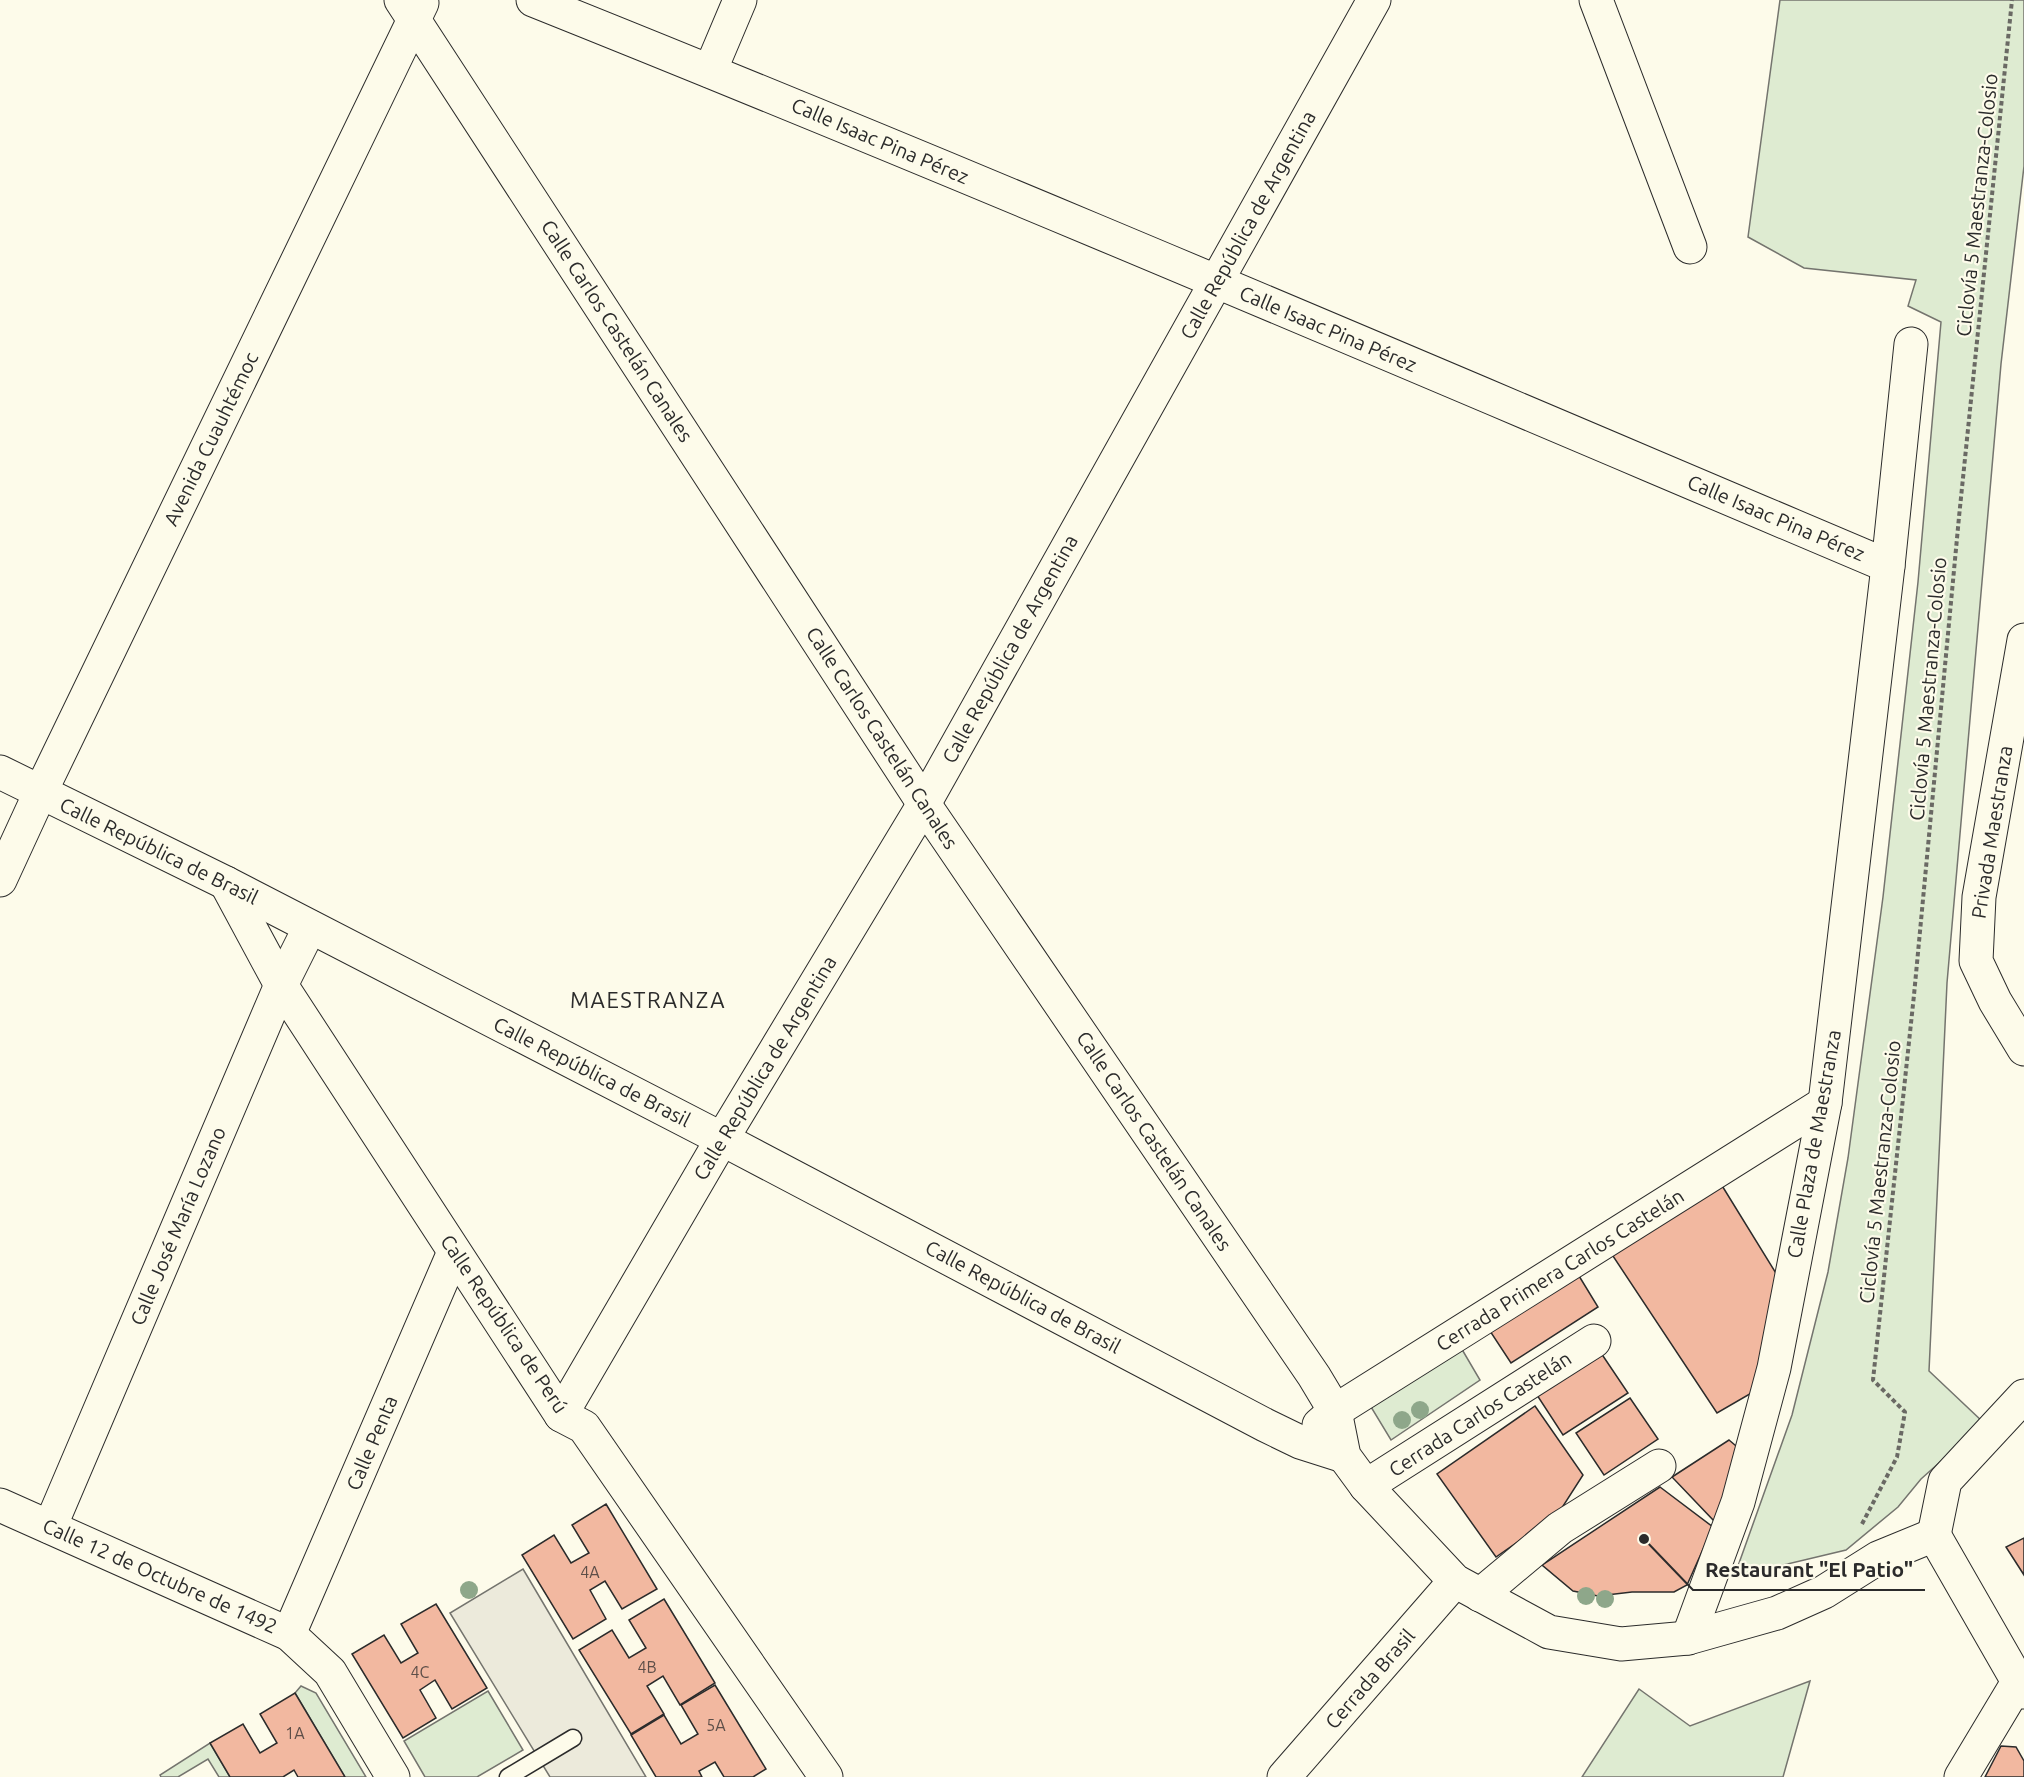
<svg xmlns="http://www.w3.org/2000/svg" width="2024" height="1777" viewBox="0 0 2024 1777" font-family="Ubuntu,sans-serif">
<rect width="100%" height="100%" fill="#fdfbea"/>
<g fill="#deebd1" stroke="#74746e" stroke-width="1.5">
<polygon points="1780,0 2024,0 2024,166 2001,364 1947,983 1929,1371 1984,1423 1921,1479 1898,1507 1846,1550 1742,1575 1738,1566 1792,1415 1828,1272 1848,1158 1883,897 1918,582 1941,322 1908,306 1916,280 1804,268 1748,237"/>
<polygon points="1460,1346 1480,1380 1391,1440 1368,1402"/>
<polygon points="1810,1681 1783,1777 1582,1777 1639,1689 1690,1726"/>
<polygon points="301,1686 316,1693 366,1777 345,1777 295,1693"/>
<polygon points="488,1691 523,1750 477,1777 425,1777 404,1741"/>
<polygon points="210,1743 230,1777 219,1777 208,1759 178,1777 161,1777 160,1775"/>
</g>
<polygon fill="#eceadb" stroke="#74746e" stroke-width="1.5" points="523,1569 646,1777 550,1777 450,1613"/>
<g fill="#f2b8a0" stroke="#2b2b2b" stroke-width="1.5">
<polygon points="1721,1184 1782,1283 1755,1391 1717,1413 1609,1250"/>
<polygon points="1576,1271 1598,1307 1511,1363 1488,1328"/>
<polygon points="1599,1350 1628,1393 1563,1435 1535,1392"/>
<polygon points="1630,1398 1658,1439 1604,1475 1576,1433"/>
<polygon points="1535,1406 1583,1475 1558,1514 1496,1557 1437,1474"/>
<polygon points="1729,1440 1742,1451 1716,1523 1672,1477"/>
<polygon points="1660,1487 1713,1527 1687,1585 1674,1592 1632,1592 1598,1596 1573,1591 1542,1565"/>
<polygon points="606,1504 657,1589 622,1609 605,1581 590,1590 606,1619 573,1639 522,1555 554,1535 571,1563 589,1553 572,1525"/>
<polygon points="2024,1538 2024,1575 2006,1547"/>
<polygon points="664,1599 715,1683 680,1705 663,1676 647,1686 664,1714 631,1734 579,1650 612,1630 629,1658 646,1648 629,1620"/>
<polygon points="436,1604 487,1688 452,1709 435,1680 420,1690 436,1718 403,1738 352,1654 384,1635 401,1663 418,1653 401,1624"/>
<polygon points="715,1685 766,1769 753,1777 724,1777 715,1762 699,1771 702,1777 656,1777 631,1735 664,1715 681,1744 698,1734 681,1705"/>
<polygon points="295,1693 345,1777 298,1777 294,1770 283,1777 230,1777 210,1743 243,1724 260,1753 277,1743 260,1714"/>
<polygon points="2001,1746 2016,1747 2024,1761 2024,1777 1985,1777"/>
</g>
<g fill="none" stroke-linecap="round" stroke-linejoin="round">
<g stroke="#2b2b2b" stroke-width="19">
<polyline id="service" points="508,1777 573,1738"/>
</g>
<g stroke="#2b2b2b" stroke-width="35">
<g id="minor">
<polyline points="401,0 924,804 1314,1376 1335,1411 1344,1456 1366,1486 1455,1581 1549,1632 1621,1644 1688,1638 1777,1613 1824,1592 1878,1558 1934,1535"/>
<path d="M533,0C988,182 1437,375 1888,566"/>
<polyline points="1596,0 1690,247"/>
<polyline points="710,71 740,0"/>
<polyline points="2024,640 1979,897 1976,961 1995,1001 2024,1049"/>
<polyline points="0,772 226,883 722,1139 1265,1425 1300,1442 1344,1456"/>
<polyline points="0,880 41,791 422,3"/>
<polyline points="226,883 281,985 561,1415 584,1427 826,1777"/>
<polyline points="561,1415 722,1139 924,804 1374,0"/>
<polyline points="1319,1425 1335,1411 1825,1103"/>
<polyline points="1366,1486 1594,1341"/>
<polyline points="0,1505 289,1634 330,1672 393,1777"/>
<polyline points="50,1527 281,985 310,927"/>
<polyline points="1934,1535 2024,1692"/>
<polyline points="1934,1535 1945,1481 2024,1396"/>
<polyline points="1480,1595 1560,1528 1659,1466"/>
<polyline points="289,1634 454,1252"/>
<polyline points="1688,1638 1738,1502 1774,1368 1825,1103 1888,566 1911,344"/>
<polyline points="1284,1777 1455,1581"/>
<polyline points="1961,1777 2018,1682 2024,1679"/>
</g>
</g>
<polyline stroke="#6a6964" stroke-width="4" stroke-dasharray="4.5 3" stroke-linecap="butt" points="1862,1524 1897,1457 1905,1412 1873,1380 1914,995 1959,517 2012,0"/>
<use href="#service" stroke="#fdfbea" stroke-width="16"/>
<use href="#minor" stroke="#fdfbea" stroke-width="33"/>
</g>
<g fill="#8ea78a">
<circle cx="1420" cy="1410" r="9"/>
<circle cx="1402" cy="1420" r="9"/>
<circle cx="469" cy="1590" r="9"/>
<circle cx="1586" cy="1596" r="9"/>
<circle cx="1605" cy="1599" r="9"/>
</g>
<g text-anchor="middle" stroke-width="4.5" stroke-linejoin="round" paint-order="stroke">
<g font-size="16" fill="#5d4e48">
<text x="590" y="1578">4A</text>
<text x="647" y="1673">4B</text>
<text x="420" y="1678">4C</text>
<text x="716" y="1731">5A</text>
<text x="295" y="1739">1A</text>
</g>
<g font-size="20" fill="#2b2b2b" stroke="#fdfbea">
<text transform="translate(880 141) rotate(23)" y="7">Calle Isaac Pina Pérez</text>
<text transform="translate(1977 205) rotate(-84)" y="7">Ciclovía 5 Maestranza-Colosio</text>
<text transform="translate(1248 225) rotate(-61)" y="7">Calle República de Argentina</text>
<text transform="translate(1328 329) rotate(23)" y="7">Calle Isaac Pina Pérez</text>
<text transform="translate(617 331) rotate(57)" y="7">Calle Carlos Castelán Canales</text>
<text transform="translate(211 439) rotate(-64)" y="7">Avenida Cuauhtémoc</text>
<text transform="translate(1776 518) rotate(23)" y="7">Calle Isaac Pina Pérez</text>
<text transform="translate(1010 649) rotate(-61)" y="7">Calle República de Argentina</text>
<text transform="translate(1928 689) rotate(-85)" y="7">Ciclovía 5 Maestranza-Colosio</text>
<text transform="translate(882 738) rotate(57)" y="7">Calle Carlos Castelán Canales</text>
<text transform="translate(1992 832) rotate(-81)" y="7">Privada Maestranza</text>
<text transform="translate(159 851) rotate(26)" y="7">Calle República de Brasil</text>
<text transform="translate(765 1068) rotate(-59)" y="7">Calle República de Argentina</text>
<text transform="translate(592 1072) rotate(27)" y="7">Calle República de Brasil</text>
<text transform="translate(1154 1141) rotate(56)" y="7">Calle Carlos Castelán Canales</text>
<text transform="translate(1814 1144) rotate(-80)" y="7">Calle Plaza de Maestranza</text>
<text transform="translate(1880 1172) rotate(-84)" y="7">Ciclovía 5 Maestranza-Colosio</text>
<text transform="translate(178 1226) rotate(-67)" y="7">Calle José María Lozano</text>
<text transform="translate(1560 1270) rotate(-32)" y="7">Cerrada Primera Carlos Castelán</text>
<text transform="translate(1023 1297) rotate(28)" y="7">Calle República de Brasil</text>
<text transform="translate(504 1324) rotate(56)" y="7">Calle República de Perú</text>
<text transform="translate(1480 1414) rotate(-33)" y="7">Cerrada Carlos Castelán</text>
<text transform="translate(372 1443) rotate(-67)" y="7">Calle Penta</text>
<text transform="translate(160 1576) rotate(24)" y="7">Calle 12 de Octubre de 1492</text>
<text transform="translate(1370 1679) rotate(-49)" y="7">Cerrada Brasil</text>
</g>
<g font-size="22" letter-spacing="1.5" fill="#2b2b2b" stroke="#fdfbea">
<text x="648" y="1008">MAESTRANZA</text>
</g>
</g>
<path fill="none" stroke="#2b2b2b" stroke-width="2" d="M1644 1539L1693 1590H1925"/>
<circle fill="#2b2b2b" stroke="#fdfbea" stroke-width="2" cx="1644" cy="1539" r="6"/>
<g font-size="21" text-anchor="middle" font-weight="bold" fill="#2b2b2b" stroke="#fdfbea" stroke-width="4.5" stroke-linejoin="round" paint-order="stroke">
<text x="1809" y="1577">Restaurant "El Patio"</text>
</g>
</svg>
